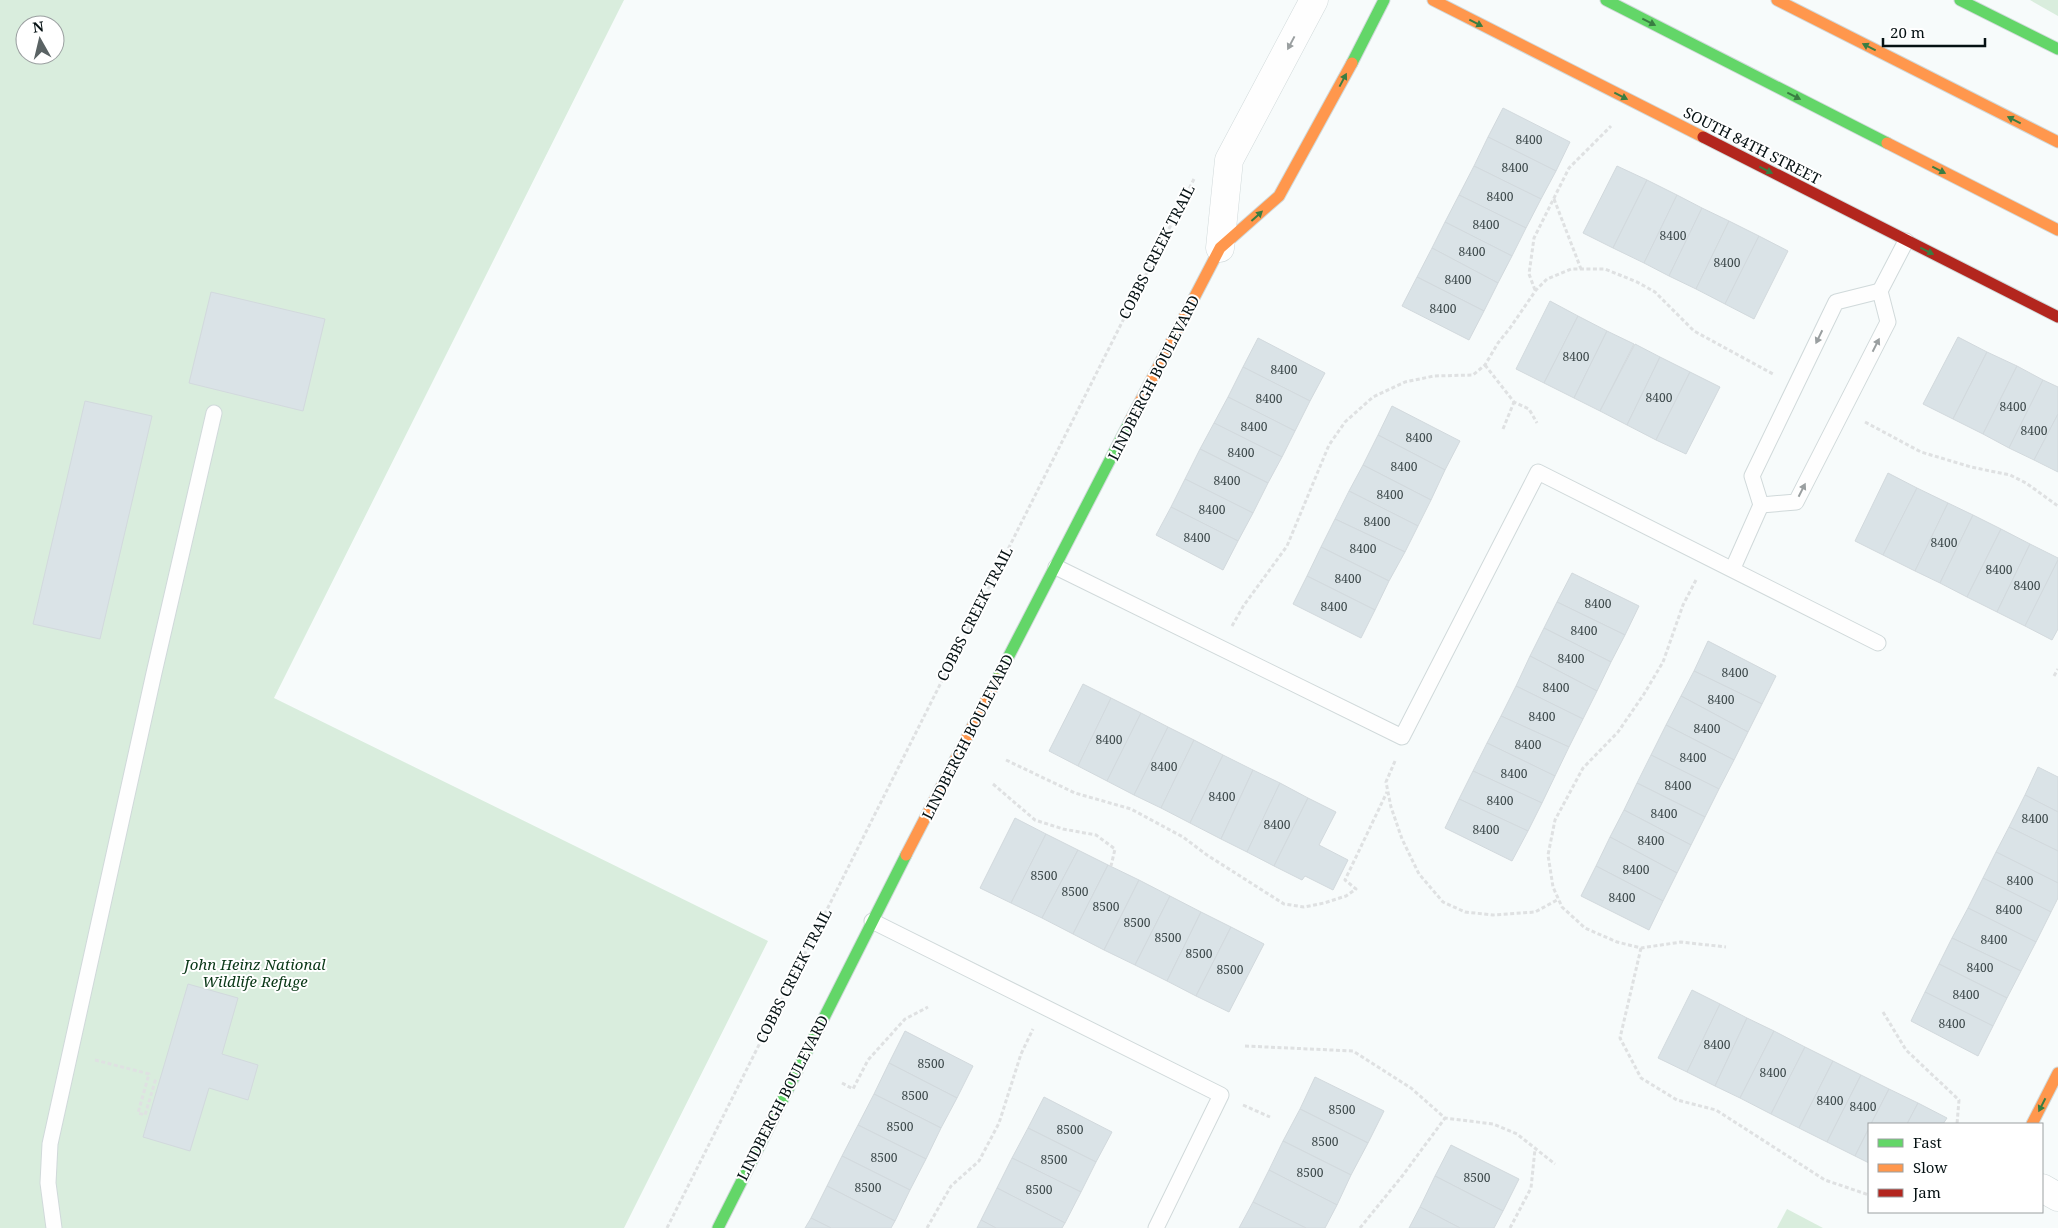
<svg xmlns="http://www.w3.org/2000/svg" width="2058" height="1228" viewBox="0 0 2058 1228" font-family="'Noto Serif',serif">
<rect width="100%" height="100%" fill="#f7fbfb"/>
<g fill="#d9eddd" fill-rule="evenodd">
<path d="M0,0H624L274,698L768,941L624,1228H0ZM25,25H55V55H25Z"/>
<polygon points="2030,0 2058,0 2058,16"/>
<polygon points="1787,1209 1823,1228 1777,1228"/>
</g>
<g fill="#dae3e7" stroke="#d2d9dd">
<polygon points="1503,108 1570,142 1556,171 1488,137"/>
<polygon points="1488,137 1556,171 1541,199 1474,166"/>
<polygon points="1474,166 1541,199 1526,228 1459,195"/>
<polygon points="1617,166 1647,180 1613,248 1583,233"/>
<polygon points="1647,180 1677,195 1644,263 1613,248"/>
<polygon points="1459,195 1526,228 1512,256 1445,222"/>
<polygon points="1677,195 1702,208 1669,276 1644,263"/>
<polygon points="1702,208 1729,221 1696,289 1669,276"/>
<polygon points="1729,221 1759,236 1725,304 1696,289"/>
<polygon points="1445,222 1512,256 1498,283 1432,248"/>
<polygon points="1759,236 1788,251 1754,319 1725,304"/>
<polygon points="1432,248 1498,283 1484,311 1417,277"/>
<polygon points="1417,277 1484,311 1469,340 1402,306"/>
<polygon points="211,292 325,319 303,411 189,383"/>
<polygon points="1550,301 1578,316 1544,383 1516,369"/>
<polygon points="1578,316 1607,331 1574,398 1544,383"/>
<polygon points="1607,331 1634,344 1600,411 1574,398"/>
<polygon points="1958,337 1987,352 1953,419 1923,404"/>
<polygon points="1258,338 1325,373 1310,401 1243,367"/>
<polygon points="1635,344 1660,357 1627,425 1600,411"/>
<polygon points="1987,352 2017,366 1983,434 1953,419"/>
<polygon points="1660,357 1690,372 1656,440 1627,425"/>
<polygon points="2017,366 2043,380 2009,448 1983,434"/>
<polygon points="1243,367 1310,401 1295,431 1228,397"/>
<polygon points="1690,372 1720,387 1686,454 1656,440"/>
<polygon points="2043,380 2058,387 2058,414 2034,460 2009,448"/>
<polygon points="1228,397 1295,431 1282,457 1214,423"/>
<polygon points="85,401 152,416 100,639 33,624"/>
<polygon points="1392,406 1460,441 1445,470 1378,435"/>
<polygon points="2058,414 2058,472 2034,460"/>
<polygon points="1214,423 1282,457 1268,483 1200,449"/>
<polygon points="1378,435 1445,470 1431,500 1363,465"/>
<polygon points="1200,449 1268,483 1253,513 1185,479"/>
<polygon points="1363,465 1431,500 1418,526 1349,491"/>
<polygon points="1888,473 1917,488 1883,555 1855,541"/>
<polygon points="1185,479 1253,513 1238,541 1171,507"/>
<polygon points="1917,488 1948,503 1915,571 1883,555"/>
<polygon points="1349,491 1418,526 1405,552 1335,519"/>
<polygon points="1948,503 1973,515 1940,583 1915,571"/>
<polygon points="1171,507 1238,541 1223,570 1156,535"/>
<polygon points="1973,515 2001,529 1967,597 1940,583"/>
<polygon points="1335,519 1405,552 1389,581 1321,547"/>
<polygon points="2001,529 2030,544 1997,612 1967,597"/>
<polygon points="2030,544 2058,558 2058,560 2025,626 1997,612"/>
<polygon points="1321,547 1389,581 1375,610 1307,576"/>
<polygon points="2058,560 2058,629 2052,640 2025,626"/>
<polygon points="1572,573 1639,606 1625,635 1557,602"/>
<polygon points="1307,576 1375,610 1361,638 1293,604"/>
<polygon points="1557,602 1625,635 1611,662 1544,628"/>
<polygon points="1544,628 1611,662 1597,691 1530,656"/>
<polygon points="1708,641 1776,676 1762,704 1694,671"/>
<polygon points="1530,656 1597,691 1583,719 1516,686"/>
<polygon points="1694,671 1762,704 1748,732 1681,696"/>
<polygon points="1083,684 1111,698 1078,766 1049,751"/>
<polygon points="1516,686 1583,719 1569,747 1501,716"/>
<polygon points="1681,696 1748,732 1734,760 1666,725"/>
<polygon points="1111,698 1141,713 1107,781 1078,766"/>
<polygon points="1141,713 1168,727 1134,795 1107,781"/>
<polygon points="1501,716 1569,747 1555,776 1487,743"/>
<polygon points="1666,725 1734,760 1719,789 1651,755"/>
<polygon points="1168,727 1194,740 1161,808 1134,795"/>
<polygon points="1194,740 1223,755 1190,823 1161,808"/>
<polygon points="1487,743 1555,776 1542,803 1473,771"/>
<polygon points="1223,755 1253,770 1221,839 1190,823"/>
<polygon points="1651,755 1719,789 1705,817 1637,783"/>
<polygon points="2038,767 2058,777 2058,812 2025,795"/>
<polygon points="1253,770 1280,783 1247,852 1221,839"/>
<polygon points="1473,771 1542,803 1528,831 1459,799"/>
<polygon points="1280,783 1308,798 1274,866 1247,852"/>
<polygon points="1637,783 1705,817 1691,845 1624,810"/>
<polygon points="2025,795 2058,812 2058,851 2009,827"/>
<polygon points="1308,798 1336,812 1319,845 1348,860 1333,890 1305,876 1302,880 1274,866"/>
<polygon points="1459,799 1528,831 1512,861 1445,828"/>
<polygon points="1624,810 1691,845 1677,873 1610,837"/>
<polygon points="1015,818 1046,834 1011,903 980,888"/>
<polygon points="2009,827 2058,851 2058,883 1996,852"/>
<polygon points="1046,834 1078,850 1042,918 1011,903"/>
<polygon points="1610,837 1677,873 1663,901 1596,866"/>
<polygon points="1078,850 1108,865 1073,934 1042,918"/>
<polygon points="1996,852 2058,883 2058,898 2051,912 1983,878"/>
<polygon points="1108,865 1139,880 1104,950 1073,934"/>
<polygon points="1596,866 1663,901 1649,930 1581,896"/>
<polygon points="1983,878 2051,912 2036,942 1968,908"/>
<polygon points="1139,880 1170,896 1135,965 1104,950"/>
<polygon points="1170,896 1201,912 1167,981 1135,965"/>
<polygon points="1968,908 2036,942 2021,971 1952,938"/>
<polygon points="1201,912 1231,927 1196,996 1167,981"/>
<polygon points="1231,927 1264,944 1229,1012 1196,996"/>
<polygon points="1952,938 2021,971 2007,998 1939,964"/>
<polygon points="1939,964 2007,998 1993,1026 1925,992"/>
<polygon points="188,984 238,998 222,1054 258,1065 248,1100 209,1088 190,1151 143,1137"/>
<polygon points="1692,990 1720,1004 1687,1072 1658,1058"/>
<polygon points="1925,992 1993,1026 1978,1056 1911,1021"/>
<polygon points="1720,1004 1747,1018 1715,1086 1687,1072"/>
<polygon points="1747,1018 1774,1031 1740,1098 1715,1086"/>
<polygon points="905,1031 973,1066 957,1098 889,1063"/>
<polygon points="1774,1031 1805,1047 1771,1114 1740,1098"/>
<polygon points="1805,1047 1833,1061 1799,1128 1771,1114"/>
<polygon points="1833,1061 1861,1075 1827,1142 1799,1128"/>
<polygon points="889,1063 957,1098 941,1128 874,1094"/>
<polygon points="1861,1075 1889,1089 1871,1124 1869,1124 1869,1128 1855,1156 1827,1142"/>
<polygon points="1315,1077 1384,1111 1368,1143 1300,1109"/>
<polygon points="1889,1089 1918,1103 1907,1124 1871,1124"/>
<polygon points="874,1094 941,1128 926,1159 858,1125"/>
<polygon points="1044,1097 1112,1132 1096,1162 1028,1128"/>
<polygon points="1918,1103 1947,1118 1943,1124 1907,1124"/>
<polygon points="1300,1109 1368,1143 1351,1175 1283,1141"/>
<polygon points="858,1125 926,1159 910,1190 842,1156"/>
<polygon points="1028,1128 1096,1162 1081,1192 1012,1158"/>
<polygon points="1869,1128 1869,1163 1855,1156"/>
<polygon points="1283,1141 1351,1175 1337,1205 1269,1170"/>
<polygon points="1451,1145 1519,1179 1503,1211 1435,1176"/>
<polygon points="842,1156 910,1190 895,1221 827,1186"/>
<polygon points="1012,1158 1081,1192 1065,1223 997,1188"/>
<polygon points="1269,1170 1337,1205 1325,1228 1306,1228 1253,1202"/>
<polygon points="1435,1176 1503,1211 1494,1228 1460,1228 1420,1207"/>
<polygon points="827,1186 895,1221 891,1228 831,1228 811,1218"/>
<polygon points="997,1188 1065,1223 1062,1228 996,1228 981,1220"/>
<polygon points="1253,1202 1306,1228 1239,1228"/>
<polygon points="1420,1207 1460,1228 1409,1228"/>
<polygon points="811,1218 831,1228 805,1228"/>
<polygon points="981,1220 996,1228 977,1228"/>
</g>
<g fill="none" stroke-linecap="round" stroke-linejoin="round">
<g stroke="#d0d9da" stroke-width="17">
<g id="lane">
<polyline points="1761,505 1796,502 1888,322 1880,291 1906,241"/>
<polyline points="1056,567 1402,737 1538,472 1878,643"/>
<polyline points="1733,568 1761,505 1752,476 1836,302 1880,291"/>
<polyline points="872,921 1221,1095 1156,1228"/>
<polyline points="54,1228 48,1183 50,1144 154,673 214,413"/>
</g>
</g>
<g stroke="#d0d9da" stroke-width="29">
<g id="street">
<polyline points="1220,248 1229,160 1314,0"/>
<polyline points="2042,1188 2058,1197"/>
</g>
</g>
<g stroke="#d0d9da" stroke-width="13">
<g id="fast">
<polyline points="1606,0 1887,143"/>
<polyline points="1960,0 2058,49"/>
<polyline points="1352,63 1384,0"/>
<polyline points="997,679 1130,421"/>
<polyline points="718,1228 906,855"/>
</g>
</g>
<g stroke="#d0d9da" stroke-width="13">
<g id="slow">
<polyline points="1433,0 1703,137"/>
<polyline points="1777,0 2058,142"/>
<polyline points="1887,143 2058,230"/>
<polyline points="1130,421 1220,248 1279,196 1352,63"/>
<polyline points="906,855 997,679"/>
<polyline points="2032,1124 2058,1073"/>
</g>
</g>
<g stroke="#d0d9da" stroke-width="13">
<polyline id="jam" points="1703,137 2058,317"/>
</g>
<g stroke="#dfe1e2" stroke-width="3" stroke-dasharray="4 2.5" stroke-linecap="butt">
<polyline points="1554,199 1581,269"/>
<polyline points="1535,290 1529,274 1534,238 1569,168 1611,126"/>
<polyline points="1485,365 1514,402 1529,409 1537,423"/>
<polyline points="1865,422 1921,452 1971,467 2010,475 2026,483 2058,506"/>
<polyline points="1503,429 1514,402"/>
<polyline points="1696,580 1683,605 1663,662 1644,694 1618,732 1583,768 1555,820 1548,855 1553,887 1562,907 1585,928 1617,942 1641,948 1681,942 1726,947"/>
<polyline points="1232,626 1244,605 1287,546 1329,445 1345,422 1373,397 1405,382 1434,376 1473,375 1485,365 1498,343 1510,328 1536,290 1547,279 1571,269 1605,269 1637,282 1655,292 1694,331 1773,374"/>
<polyline points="2054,676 2058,669"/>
<polyline points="1006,760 1075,793 1131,809 1183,837 1207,855 1284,904 1304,907 1324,903 1346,896 1356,889 1345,880 1387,792"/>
<polyline points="1395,761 1386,782 1391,807 1402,839 1419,874 1443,902 1465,912 1493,915 1535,912 1559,899"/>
<polyline points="993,784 1035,820 1063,829 1096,835 1115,849 1111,866"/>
<polyline points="1641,948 1620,1038 1641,1078 1677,1100 1716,1110 1825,1180 1869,1195"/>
<polyline points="1883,1012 1906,1050 1959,1100 1957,1124"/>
<polyline points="1245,1046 1353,1051 1411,1088 1445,1118 1493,1124 1517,1134 1555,1164"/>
<polyline points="95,1060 149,1074 138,1113 145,1115 156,1078"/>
<polyline points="842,1083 853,1089 868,1060 905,1019 928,1007"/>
<polyline points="1243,1105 1270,1117"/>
<polyline points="667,1228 1194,179"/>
<polyline points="927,1228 951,1186 979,1161 999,1123 1021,1054 1033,1029"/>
<polyline points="1360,1228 1403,1175 1445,1118"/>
<polyline points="1510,1228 1531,1188 1535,1149"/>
</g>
<use href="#lane" stroke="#fefefe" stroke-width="15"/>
<use href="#street" stroke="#fefefe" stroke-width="28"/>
<use href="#fast" stroke="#63d668" stroke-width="11"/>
<use href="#slow" stroke="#ff974d" stroke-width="11"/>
<use href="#jam" stroke="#b3261e" stroke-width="11"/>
</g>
<defs><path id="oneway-solid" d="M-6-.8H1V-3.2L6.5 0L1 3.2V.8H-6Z" transform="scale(1.25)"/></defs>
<g fill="#397d42">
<use href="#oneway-solid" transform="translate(1649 22) rotate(27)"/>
<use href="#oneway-solid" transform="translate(1476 23) rotate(27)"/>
<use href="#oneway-solid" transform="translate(1869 47) rotate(-153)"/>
<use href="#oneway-solid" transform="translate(1343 80) rotate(-62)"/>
<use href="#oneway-solid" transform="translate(1621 96) rotate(27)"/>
<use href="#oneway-solid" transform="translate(1794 96) rotate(27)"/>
<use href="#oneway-solid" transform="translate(2014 120) rotate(-153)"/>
<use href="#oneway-solid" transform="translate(1766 170) rotate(27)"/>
<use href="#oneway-solid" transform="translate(1939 170) rotate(27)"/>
<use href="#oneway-solid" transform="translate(1257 216) rotate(-42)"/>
<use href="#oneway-solid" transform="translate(1927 251) rotate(27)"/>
<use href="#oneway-solid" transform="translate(2042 1105) rotate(117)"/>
</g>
<g fill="#9a9fa0">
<use href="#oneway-solid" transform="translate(1291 43) rotate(118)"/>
<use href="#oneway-solid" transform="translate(1819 337) rotate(116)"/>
<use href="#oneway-solid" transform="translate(1876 345) rotate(-63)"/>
<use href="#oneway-solid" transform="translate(1802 490) rotate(-63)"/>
</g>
<g text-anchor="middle" stroke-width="4" stroke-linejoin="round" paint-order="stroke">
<g font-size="12" fill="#3c484a">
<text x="1529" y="144">8400</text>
<text x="1515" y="172">8400</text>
<text x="1500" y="201">8400</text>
<text x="1486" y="229">8400</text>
<text x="1673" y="240">8400</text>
<text x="1472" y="256">8400</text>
<text x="1727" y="267">8400</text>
<text x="1458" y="284">8400</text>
<text x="1443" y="313">8400</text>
<text x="1576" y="361">8400</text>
<text x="1284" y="374">8400</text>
<text x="1659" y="402">8400</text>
<text x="1269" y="403">8400</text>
<text x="2013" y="411">8400</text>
<text x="1254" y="431">8400</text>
<text x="2034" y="435">8400</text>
<text x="1419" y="442">8400</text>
<text x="1241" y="457">8400</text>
<text x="1404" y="471">8400</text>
<text x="1227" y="485">8400</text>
<text x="1390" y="499">8400</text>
<text x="1212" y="514">8400</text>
<text x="1377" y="526">8400</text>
<text x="1197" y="542">8400</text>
<text x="1944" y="547">8400</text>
<text x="1363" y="553">8400</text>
<text x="1999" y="574">8400</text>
<text x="1348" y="583">8400</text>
<text x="2027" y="590">8400</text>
<text x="1598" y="608">8400</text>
<text x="1334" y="611">8400</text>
<text x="1584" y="635">8400</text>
<text x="1571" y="663">8400</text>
<text x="1735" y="677">8400</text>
<text x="1556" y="692">8400</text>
<text x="1721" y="704">8400</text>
<text x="1542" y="721">8400</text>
<text x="1707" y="733">8400</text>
<text x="1109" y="744">8400</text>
<text x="1528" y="749">8400</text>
<text x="1693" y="762">8400</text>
<text x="1164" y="771">8400</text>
<text x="1514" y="778">8400</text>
<text x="1678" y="790">8400</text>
<text x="1222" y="801">8400</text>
<text x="1500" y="805">8400</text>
<text x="1664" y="818">8400</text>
<text x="2035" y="823">8400</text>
<text x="1277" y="829">8400</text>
<text x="1486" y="834">8400</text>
<text x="1651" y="845">8400</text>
<text x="1636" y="874">8400</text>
<text x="1044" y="880">8500</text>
<text x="2020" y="885">8400</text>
<text x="1075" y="896">8500</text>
<text x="1622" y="902">8400</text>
<text x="1106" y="911">8500</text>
<text x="2009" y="914">8400</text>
<text x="1137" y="927">8500</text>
<text x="1168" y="942">8500</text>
<text x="1994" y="944">8400</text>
<text x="1199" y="958">8500</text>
<text x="1980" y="972">8400</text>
<text x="1230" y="974">8500</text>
<text x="1966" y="999">8400</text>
<text x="1952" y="1028">8400</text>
<text x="1717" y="1049">8400</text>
<text x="931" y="1068">8500</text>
<text x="1773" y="1077">8400</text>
<text x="915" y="1100">8500</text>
<text x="1830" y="1105">8400</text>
<text x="1863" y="1111">8400</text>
<text x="1342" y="1114">8500</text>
<text x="900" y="1131">8500</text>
<text x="1070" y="1134">8500</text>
<text x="1325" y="1146">8500</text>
<text x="884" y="1162">8500</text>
<text x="1054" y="1164">8500</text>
<text x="1310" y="1177">8500</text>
<text x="1477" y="1182">8500</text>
<text x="868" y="1192">8500</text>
<text x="1039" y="1194">8500</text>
</g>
<g font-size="15" fill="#051113" stroke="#fff">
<text transform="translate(1752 146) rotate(27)" y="5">SOUTH 84TH STREET</text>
<text transform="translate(1157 252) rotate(-63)" y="5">COBBS CREEK TRAIL</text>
<text transform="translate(1154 378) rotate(-63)" y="5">LINDBERGH BOULEVARD</text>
<text transform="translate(975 614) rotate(-63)" y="5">COBBS CREEK TRAIL</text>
<text transform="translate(968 737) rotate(-63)" y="5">LINDBERGH BOULEVARD</text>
<text transform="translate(794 976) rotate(-63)" y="5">COBBS CREEK TRAIL</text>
<text transform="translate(783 1098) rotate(-63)" y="5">LINDBERGH BOULEVARD</text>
</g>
<g font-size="15" font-style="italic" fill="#093716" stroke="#fff">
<text x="255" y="970">John Heinz National<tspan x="255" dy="17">Wildlife Refuge</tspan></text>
</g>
</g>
<rect x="1868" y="1123" width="175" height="90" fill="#ffffff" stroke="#9ba0a1"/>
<rect x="1878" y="1139" width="25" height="8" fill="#63d668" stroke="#9ba0a1"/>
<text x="1913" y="1148" font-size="15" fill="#051113">Fast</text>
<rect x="1878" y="1164" width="25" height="8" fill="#ff974d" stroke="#9ba0a1"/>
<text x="1913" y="1173" font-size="15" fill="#051113">Slow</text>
<rect x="1878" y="1189" width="25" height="8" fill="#b3261e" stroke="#9ba0a1"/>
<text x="1913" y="1198" font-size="15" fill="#051113">Jam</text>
<g transform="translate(40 40) rotate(352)"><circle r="24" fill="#ffffff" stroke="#9ba0a1"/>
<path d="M0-4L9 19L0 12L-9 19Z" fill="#5a6364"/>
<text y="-8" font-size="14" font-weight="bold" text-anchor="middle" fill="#051113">N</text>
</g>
<path d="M1883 38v8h102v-8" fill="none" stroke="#051113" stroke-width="2.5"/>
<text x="1890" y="38" font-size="15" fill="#051113" stroke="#ffffff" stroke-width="4" paint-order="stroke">20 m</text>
</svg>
